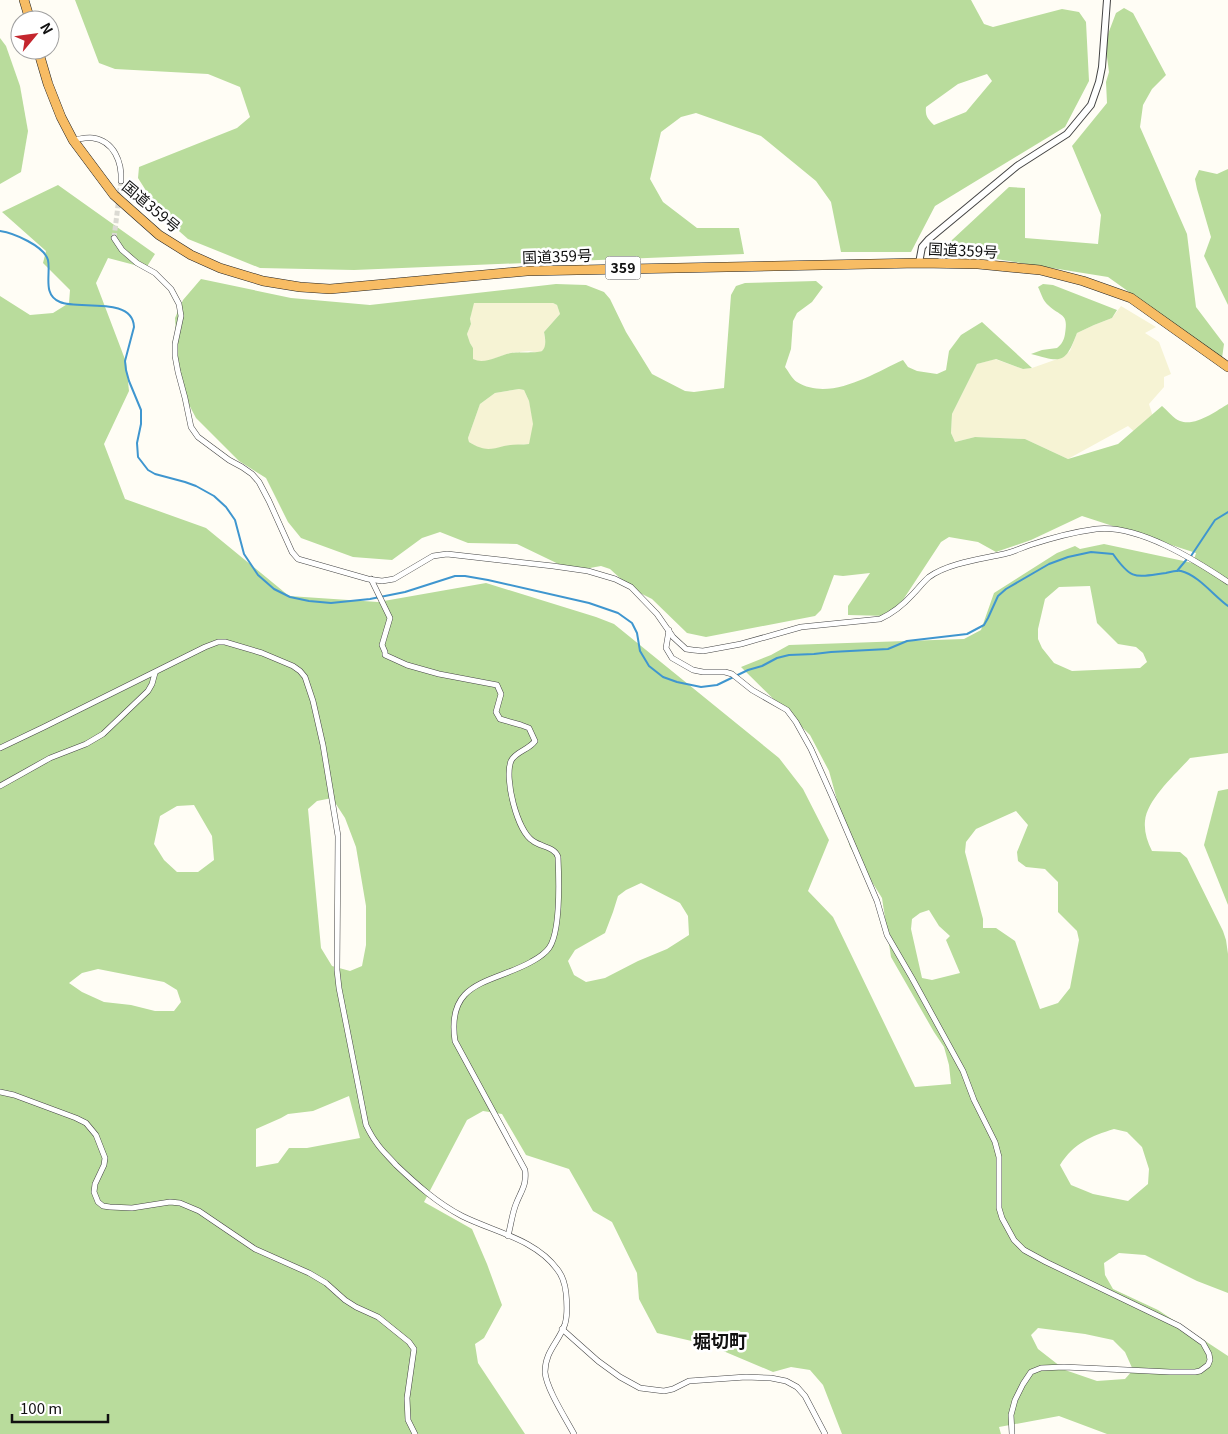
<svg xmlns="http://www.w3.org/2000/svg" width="1228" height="1434" viewBox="0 0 1228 1434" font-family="Georgia,'Noto Sans JP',serif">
<rect width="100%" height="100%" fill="#fffdf5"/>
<g fill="#f6f3d4">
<polygon points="473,303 553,303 557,305 560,314 544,332 546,346 543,350 539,353 529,351 510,353 487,361 478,362 473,359 473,348 470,343 467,334 471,324 470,320"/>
<polygon points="1121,306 1156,327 1145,333 1159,342 1171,374 1164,377 1164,387 1149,404 1160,439 1148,444 1128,426 1068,459 1025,439 975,437 955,442 951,433 952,414 977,364 995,359 1023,369 1032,368 1063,357 1070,351 1077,333 1094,325 1112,318"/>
<polygon points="519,389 524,390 529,401 534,425 529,444 505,446 496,449 487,450 477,447 469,442 468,438 480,404 495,393"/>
</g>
<g fill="#b9dc9c" fill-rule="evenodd">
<path d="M75,0H971L984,24L993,27L1062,9L1079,12L1086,22L1089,81L1065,127L935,206L911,252H841L831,202L816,181L761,136L696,113L681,117L661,132L650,179L663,202L697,228H739L744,254L354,270L260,268L188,239L162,216L138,178L139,167L237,128L250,117L240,87L208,74L115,69L99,63ZM987,74L992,81L966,112L934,125C928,119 925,116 926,107L958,84Z"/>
<polygon points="1124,8 1133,13 1166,75 1152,89 1143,105 1140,127 1187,234 1196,307 1224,344 1222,358 1108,277 984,257 938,253 1009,187 1025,188 1025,238 1098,244 1101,215 1072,146 1107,103 1106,82 1109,72 1105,42 1116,13"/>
<polygon points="0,38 6,46 20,86 28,131 21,172 0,184"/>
<polygon points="1228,169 1228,305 1204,256 1211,237 1197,189 1195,179 1199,170 1217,174"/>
<path d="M58,185L155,254L146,268L108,258L96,283L126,362L129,391L104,444L125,499L206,528L289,596L378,602L486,583L596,617L614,624L779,758L803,789L829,840L808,891L833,917L915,1087L951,1084L949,1065L944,1047L934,1032L891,957L882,898L850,847L829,771L810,735L741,667L771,655L789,645L964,639L981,630L994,593L1057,553L1075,546L1080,549L1104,544L1193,563L1196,553L1082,516L1031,540L996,552L978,542L949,537L941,542L901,603L888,616L848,615V606L870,573L843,576L834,575L821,610L815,616L706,637L687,633L652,599L632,589L610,569L601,566L573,571L517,544L468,543L440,532L422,538L392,560L353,557L301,538L288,522L266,478L239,461L196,418L186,399L178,367L175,318L183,300L201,279L291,298L370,305L556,284L586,285L604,292L610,299L626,332L652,374L685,391L694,392L724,388L731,295L736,286L745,283L816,281L823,287L812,302L797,313L793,321L791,349L785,367C789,372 792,379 797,382C830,402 872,374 903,360L908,367L917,371L937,374L946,370L949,351L961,335L982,322L1032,368L1023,369L996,359L977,364L952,414L951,433L955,442L975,437L1025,439L1068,459L1118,444L1162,406C1167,410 1174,419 1180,421C1195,427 1216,411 1228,404V753L1190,758C1176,774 1147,799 1145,821C1144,831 1147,841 1152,851L1180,852L1187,858L1223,931L1226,940L1228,954V1293L1197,1281L1145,1255L1119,1253L1104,1263L1105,1275L1113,1289L1158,1310L1228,1356V1434H1107L1059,1416L999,1427L1001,1434H842L823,1385L810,1370L791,1367L773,1372L709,1345L657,1333L639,1299L637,1273L612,1222L593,1211L569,1169L526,1155L502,1114L483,1111L467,1120L424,1202L472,1229L487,1264L502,1305L484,1338L475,1344L478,1363L525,1434H0V296L30,315L53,313L69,303L70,290L43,263L46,251L2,212ZM474,303H553L557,305L560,314L544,332C545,338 547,346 542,351C540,353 517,352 511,353C499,355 485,365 473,359V348L470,343L467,334L471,324L470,319ZM519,389L524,390L529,401L533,424L529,444C521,445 512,444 504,446C489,450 484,451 469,442L468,438L480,404L495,393ZM1090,586L1097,623L1118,644L1136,647L1143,653L1147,662L1140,668L1072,671L1054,663L1042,648L1038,639V629L1045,599L1059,587ZM332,798L345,818L356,847L366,906V945L362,966L350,971L332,966L321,948L308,809L317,801ZM194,805L212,836L214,860L198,872H177L164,860L154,844L160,816L177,806ZM1016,811L1028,825L1017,852L1018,861L1026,867L1045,869L1058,882V912L1077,931L1079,940L1070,988L1058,1003L1040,1009L1015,941L996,928H983V919L965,852L966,842L976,829ZM641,883L680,903L688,916L689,935L667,949L638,961L605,978L586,982L574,975L568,961L575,950L605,933L613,912L618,896L626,890ZM929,910L939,926L950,936L946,940L960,973L932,980L922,978L911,929L912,919L920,913ZM98,969L164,982L177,990L181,1002L174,1011H155L131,1005L104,1002L82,992L69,983L82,973ZM349,1096L360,1138L307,1148H289L278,1163L256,1167V1129L281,1118L288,1114L313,1111ZM1114,1129L1127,1132L1142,1147L1149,1169L1148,1184L1128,1201L1093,1194L1071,1185L1060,1165C1074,1143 1091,1136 1114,1129ZM1038,1328L1085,1334L1113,1340L1125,1352L1133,1370L1125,1379L1097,1381L1065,1370L1038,1349L1031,1335Z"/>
<path d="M1043,284L1053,285L1117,310L1112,318L1094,325L1077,333C1065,365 1061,362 1031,354L1042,350L1057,348C1062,344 1064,340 1065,334C1069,312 1060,317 1048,305C1043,301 1041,293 1038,287Z"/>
<polygon points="1228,789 1228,905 1204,845 1218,791"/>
</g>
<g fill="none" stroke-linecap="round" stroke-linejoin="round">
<g stroke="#3f96cf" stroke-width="2">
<path d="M0,231C14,233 44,246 48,260C51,274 42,295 60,302C78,310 133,296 134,327L125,361L126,370L129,381L141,410V424L137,443L138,457L148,470L155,474L185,482L196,486L214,496L226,507L235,520L244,554L258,575L274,589L290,597L309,601L331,603L370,599L405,592L455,576H465L488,580L589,603L618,613L632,623L637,633L640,651L649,666L663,677L677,682L701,687L717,685L748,670L762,666L777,658L789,655L814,654L831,652L888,649L907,641L967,634L984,625L988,618L998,596L1006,589L1049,564L1068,557L1091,552L1113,554C1132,581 1135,577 1166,573C1170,572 1176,570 1181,571C1198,575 1214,596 1228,606"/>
<polyline points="1191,556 1215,520 1228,512"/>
<polyline points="1177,571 1187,559"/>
</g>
<polyline stroke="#dbdad3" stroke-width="5" stroke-dasharray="5 2.5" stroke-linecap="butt" points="114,238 121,181"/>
<g stroke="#444" stroke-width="6">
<g id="minor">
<path d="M73,140C80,139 87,137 93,138C114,141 122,162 121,181"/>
<path d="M114,238L122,250L137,263L155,273L171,289L179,304L181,316L175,344V356L178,372L185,398L191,427L198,437L229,460L242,467L252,474L259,482L269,501L292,552L298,559L368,579L382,581L394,579L433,556L447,554L553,566L588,571L615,579L631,587L657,614L673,637L686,649L693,650L703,651L741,644L801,627L880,619C893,613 904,604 913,594C918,589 923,582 929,577C948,563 982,559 1004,554C1013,552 1021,548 1030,545C1051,538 1074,532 1096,529C1138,524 1195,560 1228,582"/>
<path d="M371,579L390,618L382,645L385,652V655L407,665L439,674L497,685L501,694L496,712L500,719L521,725L529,728L535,741C529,750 516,751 511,761C504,778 517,831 533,841C541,847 555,847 558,857C559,879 561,931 549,948C544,955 538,958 531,962C491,984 446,980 455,1041L525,1170C527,1185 521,1191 516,1204C512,1214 511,1225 508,1236"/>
<polyline points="669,630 666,648 672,658 693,670 703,672 725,672 732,674 752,690 787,710 796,722 811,749 832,796 877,901 887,935 912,978 963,1071 974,1100 995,1142 999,1157 999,1208 1002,1218 1014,1240 1024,1250 1046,1262 1179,1326 1203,1343 1209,1354 1210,1360 1208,1365 1200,1371 1195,1372 1170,1372 1064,1367 1041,1368 1031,1372 1023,1384 1015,1400 1011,1415 1012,1434"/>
<path d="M0,748L44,727L205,647L218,642H225L262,653L293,666L300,671L305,677L313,701L323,745L338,836L337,970L339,988L366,1125C369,1131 372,1137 376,1142C381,1150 389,1157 396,1165C416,1184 437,1203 462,1216C494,1232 535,1239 557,1269C563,1276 565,1284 566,1293C567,1303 568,1314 565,1324C559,1342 545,1351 545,1372C546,1388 566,1419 574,1434"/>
<polyline points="0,786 50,758 86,744 103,734 148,691 152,684 155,673"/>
<polyline points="0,1092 14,1095 76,1118 86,1123 96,1135 105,1158 104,1165 95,1184 94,1192 98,1202 103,1206 110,1207 132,1208 170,1202 180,1203 199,1211 255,1249 309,1273 326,1283 345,1300 356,1307 378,1317 409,1342 414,1349 407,1398 408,1420 415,1434"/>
<polyline points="562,1329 598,1361 620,1377 640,1388 664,1391 673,1389 689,1381 746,1377 771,1378 786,1381 797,1387 805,1396 825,1434"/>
</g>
</g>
<g stroke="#444" stroke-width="8">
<polyline id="tertiary" points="919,263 922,247 929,239 1017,166 1067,134 1091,105 1099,82 1102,67 1107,0"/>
</g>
<g stroke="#222" stroke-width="10">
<g id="trunk">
<polyline points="24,0 30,20"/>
<polyline points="38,50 48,84 61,117 73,140 114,195 159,235 191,255 220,268 263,281 300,287 330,289 527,271 919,263 978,264 1040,270 1083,281 1131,298 1228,367"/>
</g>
</g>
<use href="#minor" stroke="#fff" stroke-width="5"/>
<use href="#tertiary" stroke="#fff" stroke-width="6"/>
<use href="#trunk" stroke="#f7bc64" stroke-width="9"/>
</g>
<g text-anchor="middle" stroke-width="5" stroke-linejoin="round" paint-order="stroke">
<rect fill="#fff" stroke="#585858" stroke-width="1" x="605.5" y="256.5" width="35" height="23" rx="4"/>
<g font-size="14" font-weight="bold" fill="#111">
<text x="623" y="273">359</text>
</g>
<g font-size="15" fill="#111" stroke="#fff">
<text transform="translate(151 207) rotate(40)" y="5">国道359号</text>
<text transform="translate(963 251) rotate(3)" y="5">国道359号</text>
<text transform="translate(557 257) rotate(-2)" y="5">国道359号</text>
</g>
<g font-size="18" font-weight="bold" fill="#111" stroke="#fff">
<text x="720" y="1348">堀切町</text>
</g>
</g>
<g transform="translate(35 35) rotate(61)"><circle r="24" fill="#ffffff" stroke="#a0a0a0"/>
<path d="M0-4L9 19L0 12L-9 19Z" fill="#c4262e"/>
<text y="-8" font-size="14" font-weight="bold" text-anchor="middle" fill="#111111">N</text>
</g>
<path d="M12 1414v8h96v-8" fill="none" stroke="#111111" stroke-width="2.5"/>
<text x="20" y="1414" font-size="15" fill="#111111" stroke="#ffffff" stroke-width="4" paint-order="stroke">100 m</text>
</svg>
